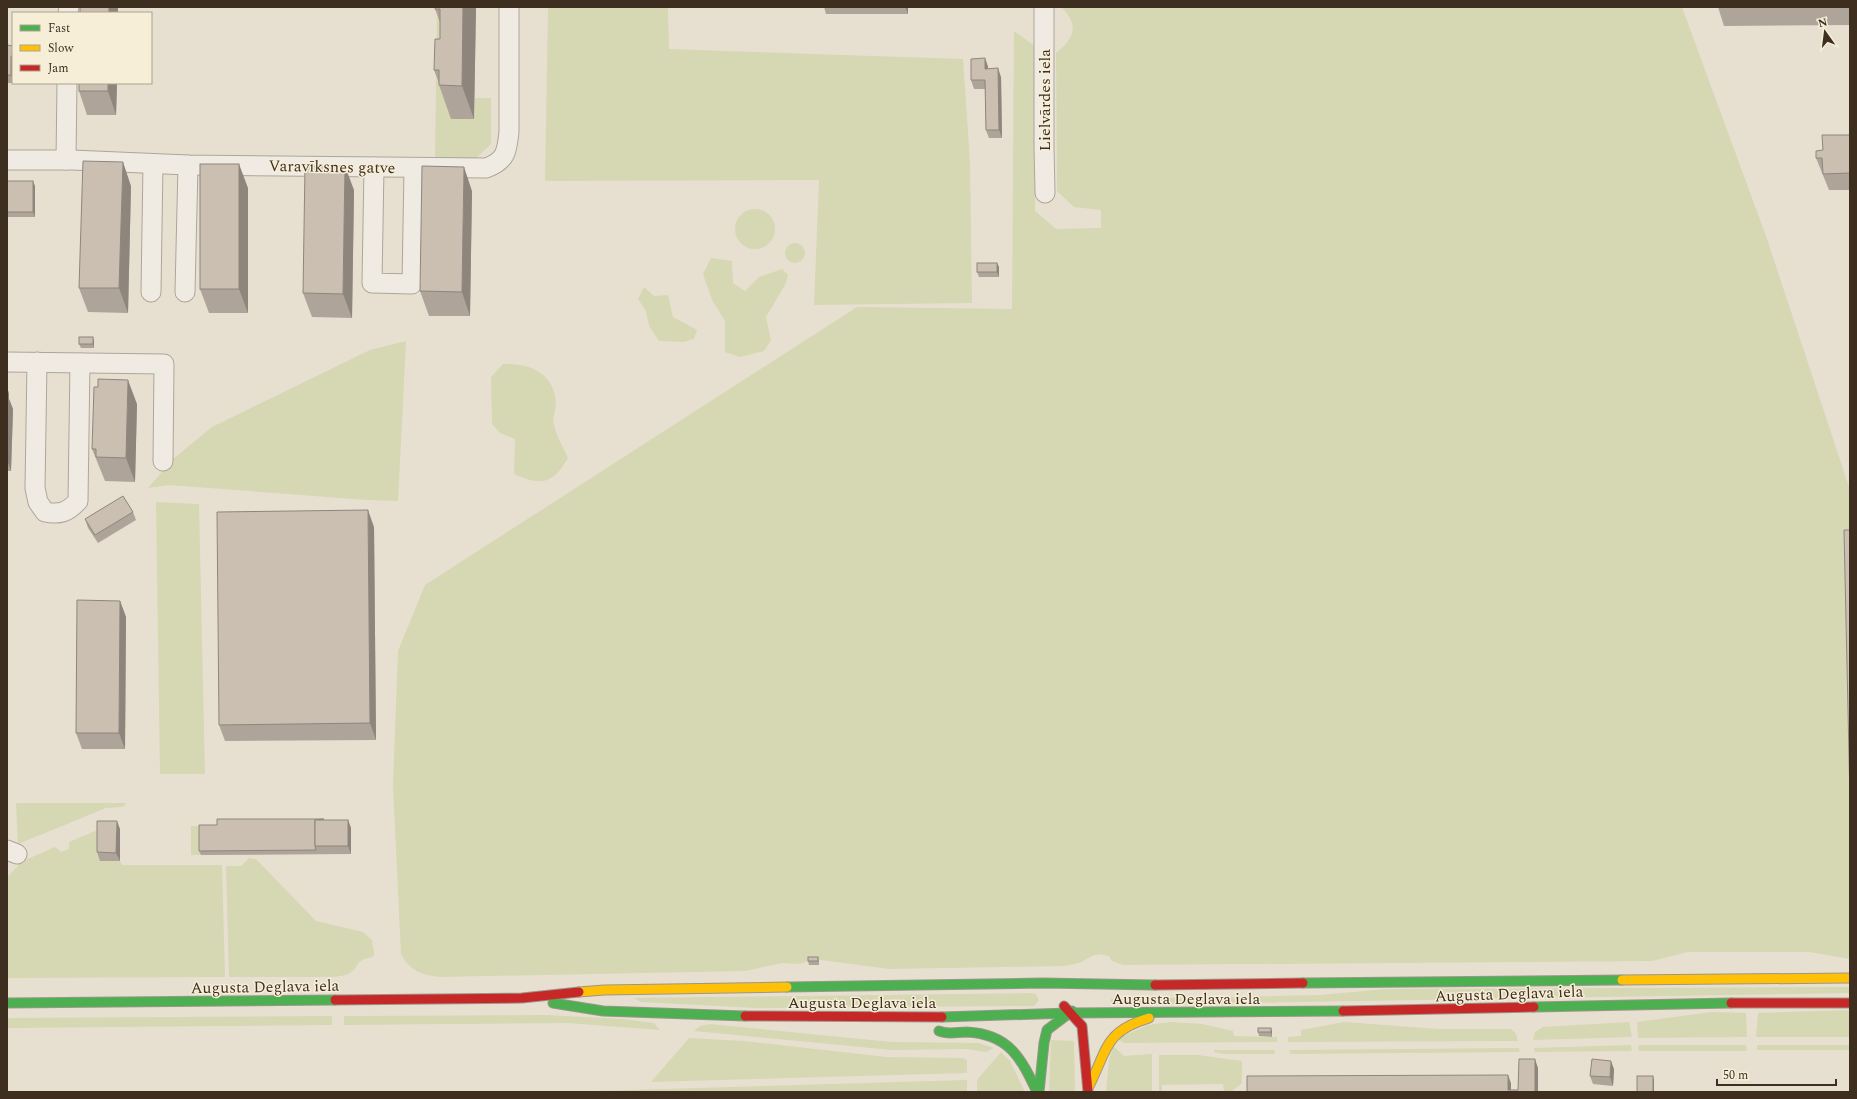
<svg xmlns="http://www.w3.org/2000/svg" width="1857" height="1099" viewBox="0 0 1857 1099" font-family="Spectral,serif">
<rect width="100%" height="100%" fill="#e7e0d1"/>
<g fill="#d6d7b3">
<polygon points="437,7 453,7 451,119 474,119 475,98 491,98 491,144 476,158 435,158"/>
<polygon points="548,7 668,7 669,49 963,59 970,162 972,303 814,305 819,180 545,181"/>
<path d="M1061,7H1682L1767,239L1850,490V959L1809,952H1688L1652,961L1123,965L1112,961L1109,956C1094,952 1093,956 1081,962C1076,964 1069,965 1064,966L889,969L821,960L808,961L799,964L782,963L745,971L440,977C422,975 410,971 401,954L393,785L398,651L425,585L857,307L1012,309L1014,31L1035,46V211L1056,229L1101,228V210L1074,207L1057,191L1056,53C1074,39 1080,25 1061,7Z"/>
<circle cx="755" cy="229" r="20"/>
<circle cx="795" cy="253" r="10"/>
<polygon points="711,258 732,261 733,283 745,291 759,277 782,269 788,275 785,285 766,317 771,340 764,351 740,357 725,352 725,321 712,300 703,274"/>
<polygon points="644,287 654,296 668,295 673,317 697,330 694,339 684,342 659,341 649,326 646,311 638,299"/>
<polygon points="406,341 398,501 367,500 169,485 148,488 173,459 212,427 370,350"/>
<path d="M503,364C529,364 553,371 556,402C556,409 552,417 554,424C556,435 563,447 568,458C552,485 541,486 514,474L515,439L500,433L492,424L491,377Z"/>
<polygon points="156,502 199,504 205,774 160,774"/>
<polygon points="16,803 126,803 123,807 106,808 18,844"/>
<polygon points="191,826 200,826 201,855 191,855"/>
<polygon points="100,829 100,861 120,861 122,865 222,865 225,977 7,978 7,877 23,861 55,847 61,852 69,849 69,842"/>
<path d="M249,858L256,859L316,921L363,932L372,940L374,954L373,957C354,960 361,965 350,973C345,976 340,976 334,977H229L226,866H241Z"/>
<polygon points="1850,987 1850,993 1111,1005 1111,999 1320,995 1387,989"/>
<polygon points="1031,993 1036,994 1039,1000 1034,1006 755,1008 641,1002 634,998"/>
<polygon points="1850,1010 1850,1037 1756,1037 1758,1013"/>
<polygon points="1711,1012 1746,1013 1747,1037 1638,1038 1637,1022"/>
<polygon points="546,1015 624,1019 654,1023 660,1030 568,1023 344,1025 344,1016"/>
<polygon points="332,1016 332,1025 7,1028 7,1018"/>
<polygon points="1171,1022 1202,1024 1233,1031 1234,1036 1277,1037 1277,1042 1124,1043 1117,1039 1148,1025"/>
<polygon points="1344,1022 1439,1029 1511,1029 1516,1034 1518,1041 1288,1042 1288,1037 1301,1036 1301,1030"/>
<polygon points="1629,1022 1632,1037 1533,1040 1535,1032 1543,1027"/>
<polygon points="710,1024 892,1042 978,1043 994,1048 986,1052 967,1049 892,1050 694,1031 700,1026"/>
<polygon points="689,1038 744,1041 887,1057 963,1058 967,1060 967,1073 651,1082"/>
<polygon points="1051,1040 1074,1041 1075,1092 1049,1092"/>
<polygon points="1631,1045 1632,1050 1630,1051 1535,1052 1534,1048"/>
<polygon points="1639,1045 1746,1045 1747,1051 1640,1051 1638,1049"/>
<rect x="1757" y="1045" width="93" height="5"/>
<polygon points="1113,1046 1124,1056 1152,1054 1152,1092 1106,1092 1109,1061"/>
<polygon points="1518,1048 1520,1050 1519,1052 1292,1054 1289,1052 1290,1050"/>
<polygon points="1214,1050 1275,1050 1274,1054 1223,1054 1214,1052"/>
<polygon points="1001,1052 1010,1061 1025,1092 977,1092 977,1080"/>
<polygon points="1159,1055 1198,1055 1242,1061 1242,1083 1231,1092 1224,1092 1223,1084 1162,1085 1162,1092 1159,1092"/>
<polygon points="967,1080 967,1092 560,1092"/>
</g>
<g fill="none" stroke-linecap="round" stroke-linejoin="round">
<g stroke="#ada599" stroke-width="21">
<g id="street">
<polyline points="1044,7 1044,146 1045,193"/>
<polyline points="68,13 69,7"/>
<path d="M7,160H72L188,165L486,168C506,161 507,151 509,132V7"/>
<polyline points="66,160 67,83"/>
<polyline points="374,167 372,283 412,284 414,168"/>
<polyline points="151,292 153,164"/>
<polyline points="185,292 188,165"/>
<polyline points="7,362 164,364 163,461"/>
<path d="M37,362L35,488L38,502L45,512C60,515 68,512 78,501L80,363"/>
<polyline points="7,850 17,854"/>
</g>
</g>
<g stroke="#9c958a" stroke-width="11">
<g id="fast">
<polyline points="1303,983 1622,980"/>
<polyline points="787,987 1043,983 1155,985"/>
<polyline points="7,1003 335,1000"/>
<polyline points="553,1003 603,1011 745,1016"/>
<polyline points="1534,1007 1731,1003"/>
<polyline points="942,1017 1069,1013 1343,1011"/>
<path d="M939,1031C948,1035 957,1032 967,1032C1009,1034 1021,1058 1037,1092"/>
<polyline points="1039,1092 1044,1043 1047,1030 1072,1011"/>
</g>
</g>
<g stroke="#9c958a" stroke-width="11">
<g id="slow">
<polyline points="1622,980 1850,978"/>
<polyline points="579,992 604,990 787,987"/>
<path d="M1088,1088C1108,1050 1103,1032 1149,1018"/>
</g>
</g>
<g stroke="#9c958a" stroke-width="11">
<g id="jam">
<polyline points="1155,985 1303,983"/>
<polyline points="335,1000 522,998 579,992"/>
<polyline points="1731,1003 1850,1003"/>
<polyline points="1064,1006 1082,1026 1088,1092"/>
<polyline points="1343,1011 1534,1007"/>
<polyline points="745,1016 942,1017"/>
</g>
</g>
<use href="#street" stroke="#efebe3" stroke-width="19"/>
<use href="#fast" stroke="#4caf50" stroke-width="9"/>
<use href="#slow" stroke="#ffc107" stroke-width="9"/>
<use href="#jam" stroke="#c62828" stroke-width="9"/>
</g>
<g fill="#afa499">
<polygon points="476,7 474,119 451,119 439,85 439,83 434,70 440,39 440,22 435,9"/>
<polygon points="824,7 908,7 908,14 826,14"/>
<polygon points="1718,7 1850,7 1850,25 1724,26"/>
<polygon points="7,45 13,46 13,83 7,83"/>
<polygon points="985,58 988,67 988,69 1001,77 1002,138 989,138 986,130 985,89 974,89 971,80"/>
<polygon points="79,83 117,83 116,115 87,115 79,91"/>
<polygon points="1850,135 1850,190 1829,190 1816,158 1823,150"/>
<polygon points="7,181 35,186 35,217 7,217"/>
<polygon points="131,186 128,313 88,312 79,288"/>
<polygon points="248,188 248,313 209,313 200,289"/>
<polygon points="354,190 352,318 312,317 303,293"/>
<polygon points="472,191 470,316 429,316 420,291"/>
<polygon points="997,263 999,267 999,277 979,277 977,272"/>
<polygon points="94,341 94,348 81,348 79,344"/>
<polygon points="7,387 9,394 9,399 13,409 11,471 7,471"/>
<polygon points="137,404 135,482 105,481 92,449"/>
<polygon points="133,512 136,520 98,543 88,528 85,519"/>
<polygon points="374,527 376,740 225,741 219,725"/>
<polygon points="120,601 126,617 125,749 82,749 76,733"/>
<polygon points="324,820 348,820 351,828 351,854 201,855 199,851 217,825"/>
<polygon points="120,829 120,861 100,861 97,852"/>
<polygon points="818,957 819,961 819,965 809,965 808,961"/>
<polygon points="1271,1028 1272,1032 1272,1037 1259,1036 1258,1032"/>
<polygon points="1614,1069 1613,1086 1593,1084 1590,1076"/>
</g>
<g fill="#8e867d">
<rect x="109" y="7" width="9" height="6"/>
<polygon points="463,7 476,7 474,119 462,86"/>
<polygon points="905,7 908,7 908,14"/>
<polygon points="11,56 13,60 13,80 11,75"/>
<polygon points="985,58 988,67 988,77 985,69"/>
<polygon points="998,68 1001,77 1002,138 999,130"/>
<polygon points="108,83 117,83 116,115 108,91"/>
<polygon points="123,162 131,186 128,313 119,288"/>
<polygon points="239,164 248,188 248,313 239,289"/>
<polygon points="345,166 354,190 352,318 343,294"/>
<polygon points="464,167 472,191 470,316 462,292"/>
<polygon points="33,181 35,186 35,217 33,212"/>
<polygon points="997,263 999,267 999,277 997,272"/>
<polygon points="93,337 94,341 94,348 93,344"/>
<polygon points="128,380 137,404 135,482 126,458"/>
<polygon points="7,387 9,394 9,399 13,409 11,471 7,460"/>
<polygon points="368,510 374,527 376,740 370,723"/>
<polygon points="120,601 126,617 125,749 119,733"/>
<polygon points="348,820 351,828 351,854 348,846"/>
<polygon points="117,821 120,829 120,861 116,853"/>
<polygon points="1271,1028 1272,1032 1272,1037 1271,1032"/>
<polygon points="1535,1059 1538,1068 1538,1092 1535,1092"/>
<polygon points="1611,1061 1614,1069 1613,1086 1610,1077"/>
<polygon points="1508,1075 1511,1083 1511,1092 1508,1090"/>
<polygon points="1653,1076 1654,1080 1654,1092 1653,1092"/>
</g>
<g fill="#cbbfb2" stroke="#8e867d">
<rect x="80" y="7" width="29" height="6"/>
<polygon points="435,7 463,7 462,86 439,85 439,70 434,70 435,39 440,39 440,9 435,9"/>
<polygon points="7,45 13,46 13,56 11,56 11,75 7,75"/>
<polygon points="985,58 985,69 998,68 999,130 986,130 985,80 971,80 971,59"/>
<rect x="79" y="83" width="29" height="8"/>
<polygon points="1822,135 1850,135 1850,173 1823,174 1822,158 1816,158 1816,151 1823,150"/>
<polygon points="83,161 123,162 119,288 79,288"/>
<rect x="200" y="164" width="39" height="125"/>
<polygon points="305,166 345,166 343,294 303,293"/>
<polygon points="422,166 464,167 462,292 420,291"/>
<rect x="7" y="181" width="26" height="31"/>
<rect x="977" y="263" width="20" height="9"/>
<rect x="79" y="337" width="14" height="7"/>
<polygon points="98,379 128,380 126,458 96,457 96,449 92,449 94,387 98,387"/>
<polygon points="123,496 133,512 95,535 85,519"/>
<polygon points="368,510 370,723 219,725 217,512"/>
<polygon points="1844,530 1850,530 1850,800"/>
<polygon points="77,600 120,601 119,733 76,733"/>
<polygon points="217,819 324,819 315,820 315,846 316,850 199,851 199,825 217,825"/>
<rect x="315" y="820" width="33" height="26"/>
<polygon points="97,821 117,821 116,853 97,852"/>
<rect x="808" y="957" width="10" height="4"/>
<rect x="1258" y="1028" width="13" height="4"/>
<polygon points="1519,1059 1535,1059 1535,1092 1247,1092 1247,1076 1508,1075 1508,1090 1518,1090"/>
<polygon points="1592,1059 1611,1061 1610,1077 1590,1076"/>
<rect x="1637" y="1076" width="16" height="16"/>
</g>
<g text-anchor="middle" stroke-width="3" stroke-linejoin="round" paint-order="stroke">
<g font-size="16" fill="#3d2e20" stroke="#f7eed8">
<text transform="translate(1044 100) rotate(-90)" y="6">Lielvārdes iela</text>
<text transform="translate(332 166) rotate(1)" y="6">Varavīksnes gatve</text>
<text transform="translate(265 986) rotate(-1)" y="6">Augusta Deglava iela</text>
<text transform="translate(1509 993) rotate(-2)" y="6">Augusta Deglava iela</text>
<text x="1186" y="1004">Augusta Deglava iela</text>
<text x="862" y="1008">Augusta Deglava iela</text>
</g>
</g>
<rect width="1857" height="1099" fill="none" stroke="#3d2e20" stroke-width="16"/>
<rect x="12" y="12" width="140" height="72" fill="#f7eed8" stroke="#ada18e"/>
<rect x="20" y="25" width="20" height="6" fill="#4caf50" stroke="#ada18e"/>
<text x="48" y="32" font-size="12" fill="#3d2e20">Fast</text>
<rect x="20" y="45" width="20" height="6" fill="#ffc107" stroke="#ada18e"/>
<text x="48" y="52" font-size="12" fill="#3d2e20">Slow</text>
<rect x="20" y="65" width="20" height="6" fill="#c62828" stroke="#ada18e"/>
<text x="48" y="72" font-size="12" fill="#3d2e20">Jam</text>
<g transform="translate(1825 32) rotate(346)" stroke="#f7eed8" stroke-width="3" paint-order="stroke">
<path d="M0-3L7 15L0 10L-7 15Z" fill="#3d2e20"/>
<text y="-6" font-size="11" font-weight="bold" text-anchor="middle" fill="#3d2e20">N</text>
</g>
<path d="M1717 1079v6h119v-6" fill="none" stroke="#3d2e20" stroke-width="2"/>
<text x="1723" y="1079" font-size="12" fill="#3d2e20" stroke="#f7eed8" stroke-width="3" paint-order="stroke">50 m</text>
</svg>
